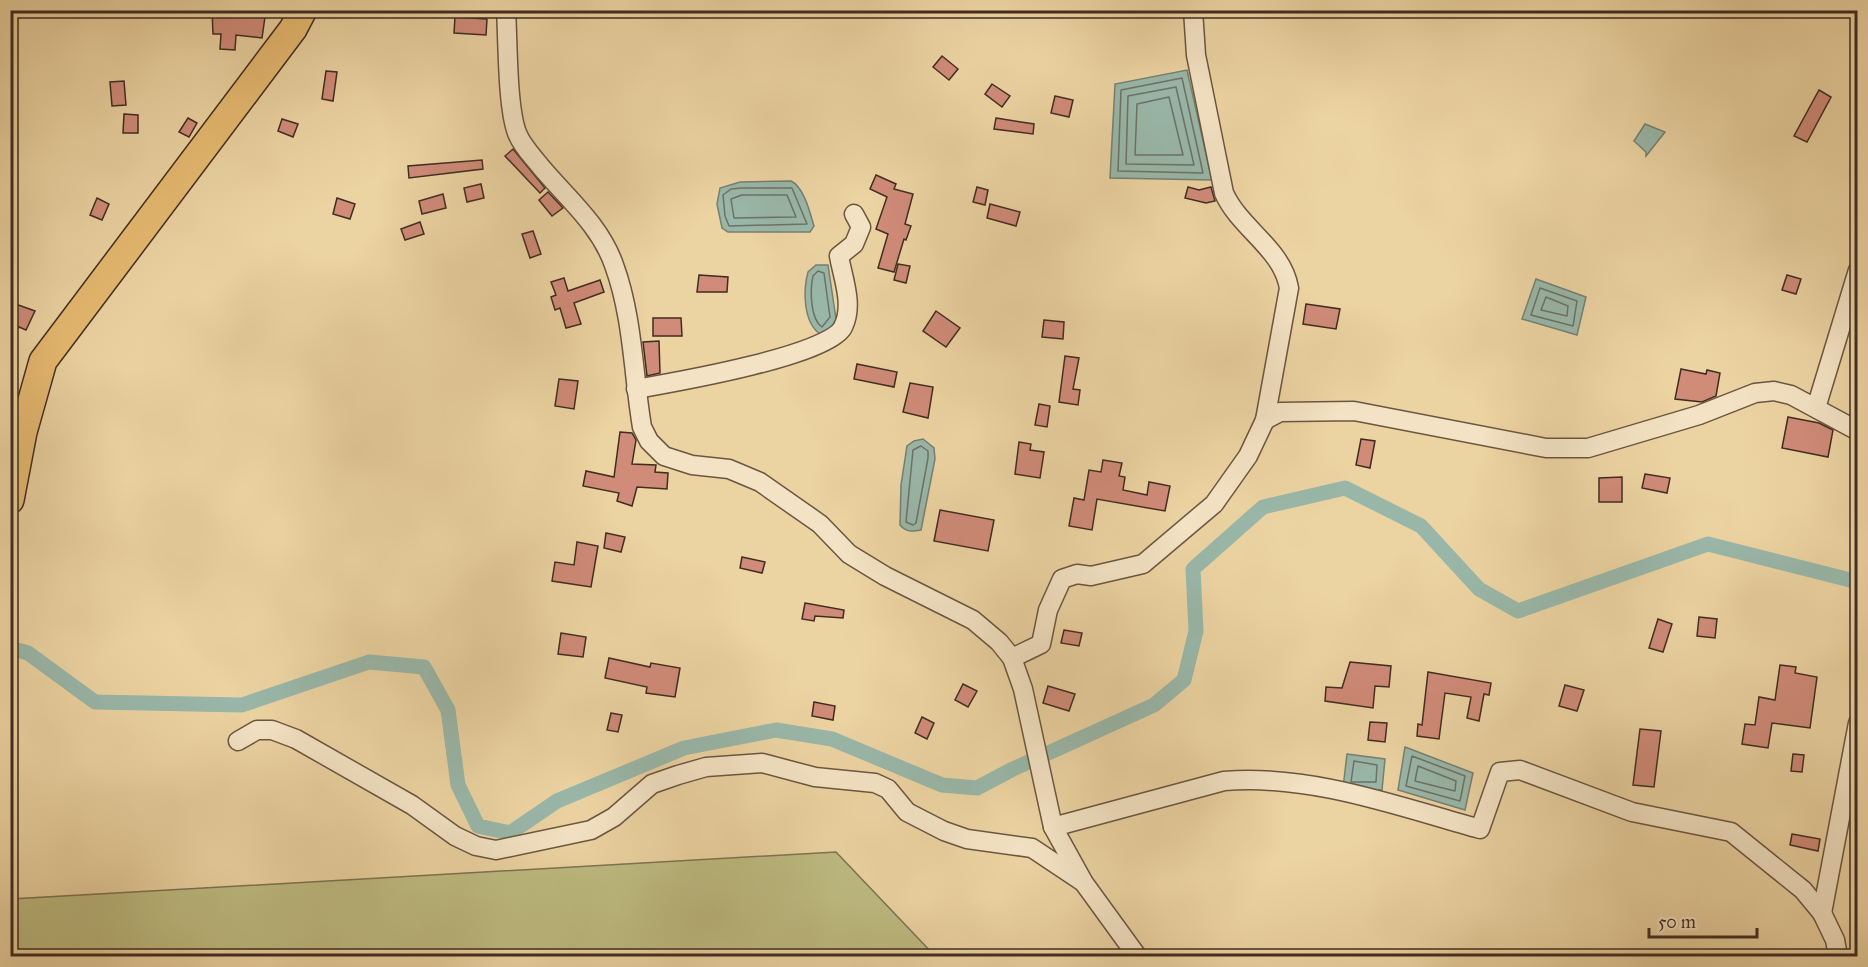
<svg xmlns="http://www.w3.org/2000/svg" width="1868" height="967" viewBox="0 0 1868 967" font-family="'IM FELL Great Primer',serif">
<rect width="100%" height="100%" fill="#ecd3a2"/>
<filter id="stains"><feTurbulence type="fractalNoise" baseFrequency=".00333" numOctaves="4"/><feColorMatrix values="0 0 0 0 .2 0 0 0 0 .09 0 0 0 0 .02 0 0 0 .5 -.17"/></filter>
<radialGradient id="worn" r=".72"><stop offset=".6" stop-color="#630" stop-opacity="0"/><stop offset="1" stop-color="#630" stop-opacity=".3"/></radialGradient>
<polygon fill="#bdbb81" stroke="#7e7451" stroke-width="1.5" points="836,852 935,956 11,956 11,899"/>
<g fill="#99b7a9" stroke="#758073" stroke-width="1.5">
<polygon points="1187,70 1212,180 1110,178 1115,84"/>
<polygon points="1645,124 1665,132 1646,156 1646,152 1634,141"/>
<path d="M791,181C804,187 810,213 814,226L810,232H728L722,228L717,204L720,188L740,182Z"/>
<path d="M816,265H828L836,319L830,331L820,334C803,322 803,290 808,272Z"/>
<polygon points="1536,279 1586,297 1577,335 1522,319"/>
<path d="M923,439L934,448L935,459L921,530C912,532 906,532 900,525L901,485L907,446L914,441Z"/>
<polygon points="1405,747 1473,773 1465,810 1398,790"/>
<polygon points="1347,754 1385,759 1382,790 1343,788"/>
</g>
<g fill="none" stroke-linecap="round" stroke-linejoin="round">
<g stroke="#6c7265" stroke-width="1.5">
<polygon points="1182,78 1203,173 1118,171 1121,90"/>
<polygon points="1176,87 1194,165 1126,164 1128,96"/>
<polygon points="1169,97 1183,155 1135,155 1137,104"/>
<polygon points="741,188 792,188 807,224 729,226 725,216 723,195 731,189"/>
<polygon points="742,195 787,195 796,217 734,218 731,199"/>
<path d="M818,271L824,273L830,317L822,327C810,319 810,289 813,276Z"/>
<polygon points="1540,288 1577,301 1573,326 1531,315"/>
<polygon points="1546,297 1568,306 1567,316 1541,310"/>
<polygon points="921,446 928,451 928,458 916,523 913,525 906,522 913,450"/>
<polygon points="1412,756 1465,776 1460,801 1406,786"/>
<polygon points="1354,761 1377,765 1376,782 1351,782"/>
<polygon points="1418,766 1456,781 1455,791 1415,781"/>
</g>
<polyline stroke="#99b7a9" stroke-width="15" points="10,648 28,653 95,702 242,705 369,662 424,667 448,710 458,785 478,826 510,833 557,801 684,748 776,730 832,739 942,785 977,788 1013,769 1154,705 1184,680 1196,631 1193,569 1263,507 1345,488 1421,526 1479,589 1518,611 1708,544 1858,582"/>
</g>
<g fill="#d08b79" stroke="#402d21" stroke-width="1.5">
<polygon points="212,10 266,10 262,38 236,35 235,50 220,49 221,34 213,34"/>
<polygon points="455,17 487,19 486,35 454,33"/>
<polygon points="942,56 958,69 949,80 933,67"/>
<polygon points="326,71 337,72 333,101 322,99"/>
<polygon points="124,81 126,105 112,106 110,82"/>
<polygon points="992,84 1010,96 1002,107 985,94"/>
<polygon points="1819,90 1831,97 1807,142 1794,136"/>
<polygon points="1055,96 1073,100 1069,117 1051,113"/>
<polygon points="124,114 138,115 138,133 123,133"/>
<polygon points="188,118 197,123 189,137 179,132"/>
<polygon points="996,118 1034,124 1033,134 994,129"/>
<polygon points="282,119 298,124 293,137 278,131"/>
<polygon points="513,149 545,188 540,193 505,156"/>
<polygon points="482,160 483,169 409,178 408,166"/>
<polygon points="876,175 896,184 894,189 913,194 905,224 911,226 906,240 904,239 894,272 878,268 888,234 876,229 887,197 870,189"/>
<polygon points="481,184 484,198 467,202 464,188"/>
<polygon points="977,187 988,190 985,205 973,202"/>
<polygon points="1188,187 1199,190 1211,187 1215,201 1206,203 1185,198"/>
<polygon points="548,192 563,208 552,216 539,200"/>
<polygon points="443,194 446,208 422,214 419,201"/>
<polygon points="97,198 109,204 102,220 90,215"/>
<polygon points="337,198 355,204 350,219 333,214"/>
<polygon points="990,204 1020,212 1016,226 987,218"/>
<polygon points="420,222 424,234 405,240 401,229"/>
<polygon points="533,231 541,254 530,258 522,234"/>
<polygon points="898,264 910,266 906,283 894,280"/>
<polygon points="699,275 728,277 727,292 697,292"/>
<polygon points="1787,275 1801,279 1796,294 1782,290"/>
<polygon points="564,278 568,291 600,280 604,292 574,303 581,324 566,328 560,308 555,310 551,297 556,295 551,282"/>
<polygon points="10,302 35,311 26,330 19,327 10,339"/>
<polygon points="1306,304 1340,309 1336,329 1303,324"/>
<polygon points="936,311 960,328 946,347 923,331"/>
<polygon points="653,318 681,318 682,336 653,336"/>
<polygon points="1044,320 1064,322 1063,339 1042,337"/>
<polygon points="659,341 660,373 647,376 643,342"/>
<polygon points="1065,356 1079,358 1073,389 1080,390 1078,405 1059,402"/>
<polygon points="857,364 897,372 894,387 854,379"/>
<polygon points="1681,369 1706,374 1707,370 1720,373 1716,396 1702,402 1675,399"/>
<polygon points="559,379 578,381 574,409 555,406"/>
<polygon points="910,383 933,387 928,418 903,412"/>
<polygon points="1039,404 1050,406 1047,427 1035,425"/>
<polygon points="1788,417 1819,423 1833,430 1828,457 1782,448"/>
<polygon points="620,432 632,433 636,440 632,464 656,465 655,472 668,473 667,489 637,487 632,506 617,501 619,493 583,486 586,471 614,477"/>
<polygon points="1361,439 1375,441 1370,468 1356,465"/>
<polygon points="1019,442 1031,444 1030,450 1044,452 1040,478 1015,474"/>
<polygon points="1103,460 1122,463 1119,476 1125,477 1123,490 1147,495 1149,482 1170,486 1165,511 1097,499 1092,530 1069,526 1074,498 1084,500 1089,470 1101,472"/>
<polygon points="1645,474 1670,478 1667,493 1642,488"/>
<polygon points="1622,477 1622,502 1599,502 1599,478"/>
<polygon points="940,510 994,520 988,551 934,541"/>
<polygon points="606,533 625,537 621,552 604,548"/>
<polygon points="577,542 598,546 591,587 552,581 555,562 574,565"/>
<polygon points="742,557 765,562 762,573 740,568"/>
<polygon points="805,603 844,610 843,618 815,616 814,621 802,619"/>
<polygon points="1699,617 1717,619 1715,638 1697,636"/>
<polygon points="1658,619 1672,624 1663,652 1649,648"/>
<polygon points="1064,630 1082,633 1079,646 1061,643"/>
<polygon points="561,633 586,637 583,657 558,654"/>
<polygon points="609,658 650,667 651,663 680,668 675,697 646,693 647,687 605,678"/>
<polygon points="1350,662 1391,666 1389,687 1375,686 1373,708 1325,701 1326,687 1342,688"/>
<polygon points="1780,665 1796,667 1795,673 1817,677 1810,728 1772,723 1768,748 1742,744 1745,724 1755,725 1759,697 1775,700"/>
<polygon points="1428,672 1491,683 1489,695 1484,694 1479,721 1467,718 1471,697 1445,693 1439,739 1417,736 1418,724 1422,725"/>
<polygon points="963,684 977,691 968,707 955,700"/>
<polygon points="1565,685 1584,690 1577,711 1559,706"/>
<polygon points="1048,686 1075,694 1069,711 1043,703"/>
<polygon points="814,702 835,706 833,720 812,716"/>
<polygon points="611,713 622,715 618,732 607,730"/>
<polygon points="922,717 934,723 927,739 915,733"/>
<polygon points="1370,722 1387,723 1385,742 1368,740"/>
<polygon points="1640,729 1661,731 1654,787 1633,785"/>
<polygon points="1793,754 1804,755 1802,772 1791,771"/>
<polygon points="1792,834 1820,839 1818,851 1790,845"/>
</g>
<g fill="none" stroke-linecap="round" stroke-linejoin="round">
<g stroke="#6b5641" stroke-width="21">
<g id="minor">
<path d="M506,10C508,42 507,106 517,133C522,146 533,157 541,167C567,198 600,225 614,265C633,317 633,373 642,427L649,441L664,456L692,465L729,469L760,482L820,524L849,554L885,576L973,620L999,642L1012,658L1023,689L1053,827L1084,883L1137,956"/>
<path d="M1193,10L1196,55L1224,193C1240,229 1282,248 1289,288L1265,420"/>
<path d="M636,389C670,383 829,356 843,327C854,305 843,279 839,256L854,244L861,227L854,214"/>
<polyline points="1816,408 1858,270"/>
<polyline points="1012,658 1041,644 1048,610 1062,579 1077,574 1091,576 1143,564 1214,504 1248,456 1265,420 1280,412 1354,411 1546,448 1588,448 1699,415 1755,393 1774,391 1791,395 1858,431"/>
<polyline points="238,741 257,730 272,730 296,739 412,805 455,836 476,846 496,850 591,830 614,817 652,784 678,775 706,767 762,763 815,777 875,783 888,789 907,812 944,831 967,839 1032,848 1083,882"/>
<path d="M1053,827L1224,781C1311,774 1397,806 1480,829L1500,772L1520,770L1632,812L1731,832L1803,890L1822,913L1835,940L1838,956"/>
<polyline points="1822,913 1858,723"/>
</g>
</g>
<g stroke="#402d21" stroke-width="30">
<polyline id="highway" points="10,500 23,432 43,361 293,29 303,10"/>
</g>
<use href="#minor" stroke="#f3e2c3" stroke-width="18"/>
<use href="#highway" stroke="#e6ba71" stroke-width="27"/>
</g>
<rect width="1868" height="967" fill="none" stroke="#ecd3a2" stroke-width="36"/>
<rect x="12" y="12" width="1844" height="943" fill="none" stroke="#402d21" stroke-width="3"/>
<rect x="18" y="18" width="1832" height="931" fill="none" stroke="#402d21" stroke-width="1.5"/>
<path d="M1649 928v9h108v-9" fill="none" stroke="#402d21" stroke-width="3"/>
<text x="1658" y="928" font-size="18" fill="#402d21" stroke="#f3e2c3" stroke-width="4.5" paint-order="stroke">50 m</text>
<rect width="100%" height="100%" filter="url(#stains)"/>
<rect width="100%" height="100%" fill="url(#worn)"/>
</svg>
